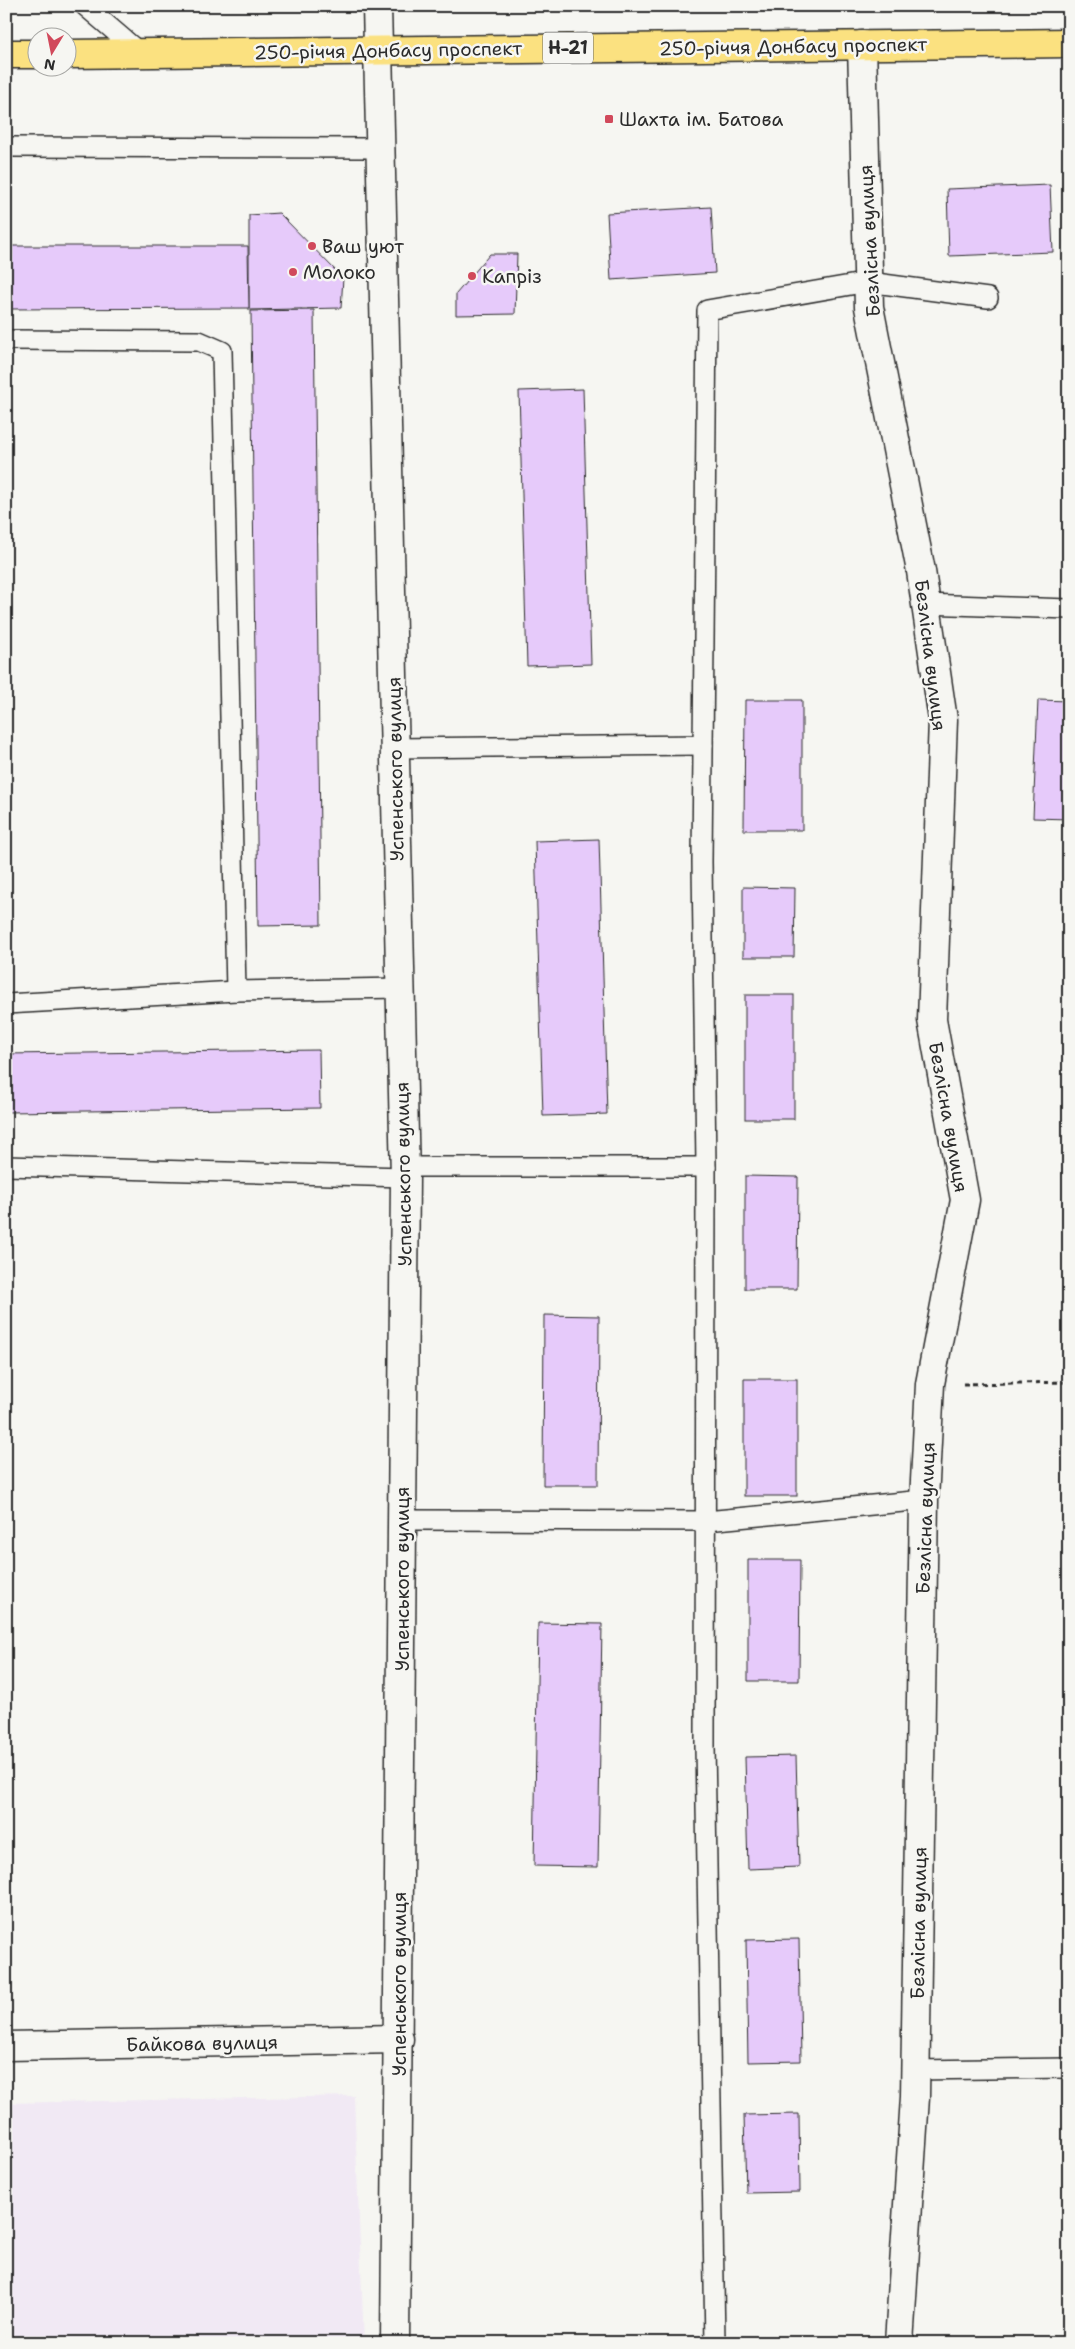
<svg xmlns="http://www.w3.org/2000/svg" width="1075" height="2349" viewBox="0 0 1075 2349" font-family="'Shantell Sans',sans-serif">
<rect width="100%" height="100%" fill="#f6f6f2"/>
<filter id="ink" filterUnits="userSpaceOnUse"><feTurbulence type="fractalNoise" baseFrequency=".02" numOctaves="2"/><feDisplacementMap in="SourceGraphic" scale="10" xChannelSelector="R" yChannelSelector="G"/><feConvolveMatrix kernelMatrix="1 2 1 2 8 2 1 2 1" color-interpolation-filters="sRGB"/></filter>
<g filter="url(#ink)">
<polygon fill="#f1e9f4" points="354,2096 364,2343 6,2343 6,2103"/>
<g fill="#e6cafa" stroke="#2b2b2b">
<polygon points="1050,185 1053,252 949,256 947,189"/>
<polygon points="711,207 715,273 611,280 607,213"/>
<polygon points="279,213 343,278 341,308 249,310 249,215"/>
<polygon points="6,246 248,246 249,308 6,309"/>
<polygon points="490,254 517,254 515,314 456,315 456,294"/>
<polygon points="314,310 321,925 258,926 251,311"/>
<polygon points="583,389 591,664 527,666 519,391"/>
<polygon points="745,700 802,700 802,830 744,830"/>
<polygon points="1038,700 1069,701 1069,819 1033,818"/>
<polygon points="599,839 607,1114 543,1116 535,841"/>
<polygon points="743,887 795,888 794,957 743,957"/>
<rect x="745" y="995" width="49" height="124"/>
<polygon points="319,1050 320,1108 6,1112 6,1054"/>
<polygon points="745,1176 798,1177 797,1289 745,1289"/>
<polygon points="544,1315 599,1316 598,1485 543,1485"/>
<rect x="744" y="1379" width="53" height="117"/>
<polygon points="748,1560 800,1560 799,1681 748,1681"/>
<polygon points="538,1623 602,1624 598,1867 534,1866"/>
<polygon points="796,1756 799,1867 748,1869 745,1757"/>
<polygon points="799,1939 801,2061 748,2062 746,1940"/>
<polygon points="799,2114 800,2192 746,2193 744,2115"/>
</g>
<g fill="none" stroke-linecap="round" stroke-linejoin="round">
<g stroke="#2b2b2b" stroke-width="22">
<g id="lane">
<polyline points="85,6 140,53"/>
<polyline points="6,147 381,148"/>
<polyline points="6,340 199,341 222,351 236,991"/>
<polyline points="925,604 1069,609"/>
<polyline points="395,748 703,745"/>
<polyline points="6,1004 236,991 400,988"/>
<polyline points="6,1166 405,1177"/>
<polyline points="405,1167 706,1167"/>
<polyline points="403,1520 706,1521 924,1500"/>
<polyline points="915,2070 1069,2068"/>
<polyline points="715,2343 705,1746 706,1167 702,862 707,310 868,282 988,298"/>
</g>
</g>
<g stroke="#2b2b2b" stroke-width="31">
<g id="street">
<polyline points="377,6 405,1177 395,2343"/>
<polyline points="862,45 869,307 921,571 943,720 932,1020 965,1200 930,1384 924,1500 915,2097 899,2343"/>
<polyline points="6,2046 399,2039"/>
</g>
</g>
<g stroke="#2b2b2b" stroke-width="31">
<g id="primary">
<polyline points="6,54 38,54"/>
<polyline points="68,54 1069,43"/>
</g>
</g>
<polyline stroke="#2b2b2b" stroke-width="3" stroke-dasharray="5 4" stroke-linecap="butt" points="963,1384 1069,1382"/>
<use href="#lane" stroke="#f6f6f2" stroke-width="19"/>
<use href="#street" stroke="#f6f6f2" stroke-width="28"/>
<use href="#primary" stroke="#fbe180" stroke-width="28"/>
</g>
</g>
<g fill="#d1495b" stroke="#f6f6f2" stroke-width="2">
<rect x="604" y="114" width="10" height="10" rx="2.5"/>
<circle cx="312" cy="246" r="5"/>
<circle cx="293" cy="272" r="5"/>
<circle cx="472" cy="276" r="5"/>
</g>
<g text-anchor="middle" stroke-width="5" stroke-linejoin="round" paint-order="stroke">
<rect fill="#f6f6f2" stroke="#686867" stroke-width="1" x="543" y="32.5" width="50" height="31" rx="4"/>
<g font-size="18" font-weight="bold" fill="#2b2b2b">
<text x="568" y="54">Н-21</text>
</g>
<g font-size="19" fill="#2b2b2b" stroke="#f6f6f2">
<text transform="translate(793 46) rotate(-1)" y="7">250-річчя Донбасу проспект</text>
<text transform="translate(388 50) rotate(-1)" y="7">250-річчя Донбасу проспект</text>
<text transform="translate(869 241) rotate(-93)" y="7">Безлісна вулиця</text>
<text transform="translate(931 655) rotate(83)" y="7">Безлісна вулиця</text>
<text transform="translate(395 769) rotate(-91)" y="7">Успенського вулиця</text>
<text transform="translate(949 1117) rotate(80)" y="7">Безлісна вулиця</text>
<text transform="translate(403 1174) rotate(-91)" y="7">Успенського вулиця</text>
<text transform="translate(925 1518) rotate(-88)" y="7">Безлісна вулиця</text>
<text transform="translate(402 1579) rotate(-90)" y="7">Успенського вулиця</text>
<text transform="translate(918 1923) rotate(-89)" y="7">Безлісна вулиця</text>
<text transform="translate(399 1984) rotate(-90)" y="7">Успенського вулиця</text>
<text transform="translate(202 2043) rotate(-1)" y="7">Байкова вулиця</text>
</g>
<g font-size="19" fill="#2b2b2b" stroke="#f6f6f2" text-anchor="start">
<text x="619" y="126">Шахта ім. Батова</text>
<text x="322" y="253">Ваш уют</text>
<text x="303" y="279">Молоко</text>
<text x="482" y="283">Капріз</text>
</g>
</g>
<rect width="1075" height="2349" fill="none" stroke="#f6f6f2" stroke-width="25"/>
<rect x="12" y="12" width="1050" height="2324" fill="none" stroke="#2b2b2b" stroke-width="2" filter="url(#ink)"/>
<g transform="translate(52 52) rotate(190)"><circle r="24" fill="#f6f6f2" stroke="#a5a5a2"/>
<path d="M0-4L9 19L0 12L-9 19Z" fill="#d1495b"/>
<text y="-8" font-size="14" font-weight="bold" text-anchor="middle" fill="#2b2b2b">N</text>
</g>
</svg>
